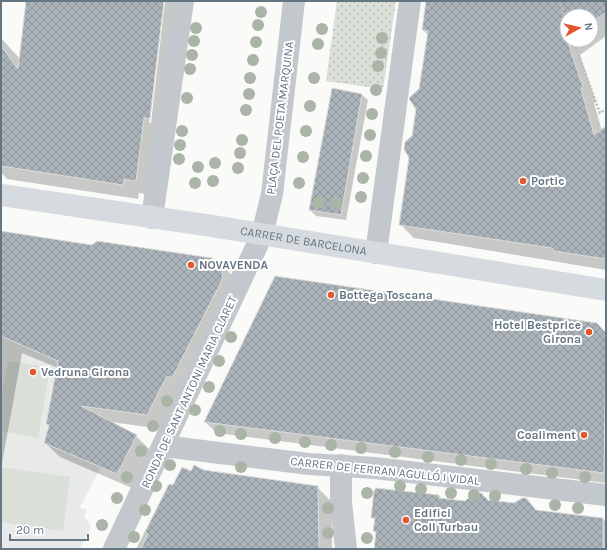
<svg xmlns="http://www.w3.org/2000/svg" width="607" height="550" viewBox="0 0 607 550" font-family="Karla,sans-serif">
<defs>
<pattern id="park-dots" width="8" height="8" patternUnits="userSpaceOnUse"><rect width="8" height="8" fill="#dadfd7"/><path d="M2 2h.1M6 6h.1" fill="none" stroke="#b4b9b4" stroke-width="1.8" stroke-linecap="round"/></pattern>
<pattern id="building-cross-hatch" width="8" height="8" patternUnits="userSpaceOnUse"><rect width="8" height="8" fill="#aab3b9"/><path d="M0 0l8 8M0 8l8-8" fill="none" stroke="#8e969c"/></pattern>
</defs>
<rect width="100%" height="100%" fill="#fafaf8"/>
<polygon fill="#e8e9e9" points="1,231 90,245 46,424 49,425 44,443 101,467 80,507 87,510 84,516 91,526 80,549 1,549"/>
<g fill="#dadfd7">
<polygon points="8,361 50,368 38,438 1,431 1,400"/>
<polygon points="1,467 70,477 63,531 1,522"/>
</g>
<polygon fill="url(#park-dots)" points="337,1 396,1 383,89 326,81"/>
<g fill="#0003" fill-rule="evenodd">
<polygon points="27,1 163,1 149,123 151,123 165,1 180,1 151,195 139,193 138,199 7,179 1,172 1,38 20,59"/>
<path d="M427,1H606V36L580,55L596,102L594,103L602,131L606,127V270L414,238L400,224L428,35L423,30ZM567,16H591V40H567Z"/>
<polygon points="333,89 362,95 368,100 346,220 316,216 310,210"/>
<polygon points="1,232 223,266 238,281 162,429 111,422 136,436 151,451 132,488 60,457 45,443 50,426 47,423 58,368 22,353 1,469"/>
<polygon points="596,324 606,333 606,483 217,433 205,422"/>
<polygon points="204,471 317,487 332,502 332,549 136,549 169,485 173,487 191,472"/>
<polygon points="439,496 442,499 466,502 488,501 514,504 526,499 537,511 603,519 606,522 606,549 375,549 376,533 374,531 375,520 373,517"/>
</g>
<g fill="url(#building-cross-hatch)" stroke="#dcdcda">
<polygon points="26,1 164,1 150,118 144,118 136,181 124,179 123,185 1,166 1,46 18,69"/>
<polygon points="426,1 606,1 606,12 591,23 591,16 567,16 567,40 583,87 581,89 594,135 606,126 606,259 554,251 552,248 399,225 409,158 404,149 405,142 412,136 416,109 409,99 410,97 419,89 428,31 422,30"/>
<polygon points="332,88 362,94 341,215 309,210"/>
<polygon points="1,231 92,245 97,241 212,258 223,266 222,280 172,378 167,376 147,415 81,406 137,435 117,474 44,443 49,425 46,424 58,361 1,336"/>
<polygon points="275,276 597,323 606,333 604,473 204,422"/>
<polygon points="194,465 204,470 318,486 319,549 141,549 148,534 145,532 169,484 173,485 182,467 191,471"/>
<polygon points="376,488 439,495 439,498 465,501 476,492 481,493 488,500 514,503 522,498 526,498 536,510 603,518 603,549 374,549 376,532 373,531 375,518 371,518 374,490 375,490"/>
</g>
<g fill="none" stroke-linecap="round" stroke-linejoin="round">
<g stroke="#bbbfc2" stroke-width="2.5" stroke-dasharray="2 2" stroke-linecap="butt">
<polyline points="559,1 567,23"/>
<polyline points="573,40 600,113 606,109"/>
</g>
<g stroke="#c3c8cc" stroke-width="22">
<polyline points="152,218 183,1"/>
<polyline points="376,253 410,1"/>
<polyline points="163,446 309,464 375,468 606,495"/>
<polyline points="341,465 341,502 346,549"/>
<polyline points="114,549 262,235 272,194 294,1"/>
</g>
<path stroke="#d6dbdf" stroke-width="22" id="s1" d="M1,195L212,226L606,290"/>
</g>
<g fill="#aab4a7">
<circle cx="261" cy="12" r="6"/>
<circle cx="258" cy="25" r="6"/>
<circle cx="196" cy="28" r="6"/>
<circle cx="322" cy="29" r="6"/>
<circle cx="382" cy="38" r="6"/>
<circle cx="194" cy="41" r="6"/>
<circle cx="256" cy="42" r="6"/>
<circle cx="318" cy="44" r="6"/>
<circle cx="381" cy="53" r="6"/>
<circle cx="192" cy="55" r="6"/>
<circle cx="253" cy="60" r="6"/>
<circle cx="378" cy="66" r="6"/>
<circle cx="190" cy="69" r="6"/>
<circle cx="250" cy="78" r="6"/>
<circle cx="314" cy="78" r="6"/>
<circle cx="376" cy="90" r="6"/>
<circle cx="249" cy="94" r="6"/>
<circle cx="187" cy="98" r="6"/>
<circle cx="310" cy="106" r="6"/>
<circle cx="246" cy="110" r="6"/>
<circle cx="372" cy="114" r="6"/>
<circle cx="182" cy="131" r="6"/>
<circle cx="306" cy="131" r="6"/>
<circle cx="370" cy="135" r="6"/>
<circle cx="242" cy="140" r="6"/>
<circle cx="180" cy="145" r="6"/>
<circle cx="240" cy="153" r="6"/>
<circle cx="366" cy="156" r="6"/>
<circle cx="303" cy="157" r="6"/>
<circle cx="179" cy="159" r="6"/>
<circle cx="215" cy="163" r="6"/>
<circle cx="198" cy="167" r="6"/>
<circle cx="238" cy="168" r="6"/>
<circle cx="363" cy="178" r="6"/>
<circle cx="213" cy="181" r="6"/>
<circle cx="195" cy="183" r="6"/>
<circle cx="299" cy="183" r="6"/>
<circle cx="361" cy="197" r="6"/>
<circle cx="319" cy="202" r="6"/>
<circle cx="336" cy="203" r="6"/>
<circle cx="231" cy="337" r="6"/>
<circle cx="219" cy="361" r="6"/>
<circle cx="209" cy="387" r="6"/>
<circle cx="167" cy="401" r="6"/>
<circle cx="195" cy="410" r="6"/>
<circle cx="153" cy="426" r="6"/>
<circle cx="220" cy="431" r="6"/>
<circle cx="241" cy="434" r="6"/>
<circle cx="275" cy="438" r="6"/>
<circle cx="305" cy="442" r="6"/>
<circle cx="331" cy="445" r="6"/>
<circle cx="361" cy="448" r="6"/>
<circle cx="141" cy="451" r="6"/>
<circle cx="395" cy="452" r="6"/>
<circle cx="428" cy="457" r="6"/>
<circle cx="461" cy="460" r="6"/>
<circle cx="491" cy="464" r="6"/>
<circle cx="170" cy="465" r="6"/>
<circle cx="241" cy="467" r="6"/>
<circle cx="526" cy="469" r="6"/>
<circle cx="552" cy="473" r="6"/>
<circle cx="127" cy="477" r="6"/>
<circle cx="585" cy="477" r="6"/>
<circle cx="156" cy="486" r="6"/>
<circle cx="400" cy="486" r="6"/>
<circle cx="421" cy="489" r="6"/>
<circle cx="367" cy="493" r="6"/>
<circle cx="451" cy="493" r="6"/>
<circle cx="474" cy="495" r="6"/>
<circle cx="495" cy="496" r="6"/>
<circle cx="117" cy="498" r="6"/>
<circle cx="555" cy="505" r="6"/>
<circle cx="328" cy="508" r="6"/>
<circle cx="578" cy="508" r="6"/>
<circle cx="145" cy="510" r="6"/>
<circle cx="102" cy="525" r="6"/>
<circle cx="328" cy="533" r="6"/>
<circle cx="134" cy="537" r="6"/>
<circle cx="367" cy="538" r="6"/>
</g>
<g fill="#e4572e" stroke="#fff" stroke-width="1.5">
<circle cx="523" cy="181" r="4"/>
<circle cx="191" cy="265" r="4"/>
<circle cx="331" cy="295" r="4"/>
<circle cx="589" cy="332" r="4"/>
<circle cx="33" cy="372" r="4"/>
<circle cx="584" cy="435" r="4"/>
<circle cx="406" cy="520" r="4"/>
</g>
<g text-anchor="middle" stroke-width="4" stroke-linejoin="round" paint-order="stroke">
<g font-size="12" fill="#657683" stroke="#fff">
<text transform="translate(280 118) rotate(-83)" y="4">PLAÇA DEL POETA MARQUINA</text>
<text dy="4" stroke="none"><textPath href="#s1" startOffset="306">CARRER DE BARCELONA</textPath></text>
<text transform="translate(189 392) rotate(-65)" y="4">RONDA DE SANT ANTONI MARIA CLARET</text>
<text transform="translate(385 471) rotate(6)" y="4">CARRER DE FERRAN AGULLÓ I VIDAL</text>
</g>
<g font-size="12" font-weight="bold" fill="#657683" stroke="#fff" text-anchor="start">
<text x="531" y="185">Portic</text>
<text x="199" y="269">NOVAVENDA</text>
<text x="339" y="299">Bottega Toscana</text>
<text x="581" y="329" text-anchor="end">Hotel Bestprice<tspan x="581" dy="14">Girona</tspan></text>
<text x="41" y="376">Vedruna Girona</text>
<text x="576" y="439" text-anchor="end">Coaliment</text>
<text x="414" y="517">Edifici<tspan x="414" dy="14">Coll Turbau</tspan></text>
</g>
</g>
<rect width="607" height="550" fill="none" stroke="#657683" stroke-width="4"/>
<g transform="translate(579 28) rotate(82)"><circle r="19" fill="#ffffff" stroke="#c1c8cd"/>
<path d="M0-3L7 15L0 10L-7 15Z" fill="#e4572e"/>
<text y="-6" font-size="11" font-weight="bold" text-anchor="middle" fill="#657683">N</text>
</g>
<path d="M10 534v6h78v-6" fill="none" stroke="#657683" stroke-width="2"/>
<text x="16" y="534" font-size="12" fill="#657683" stroke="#ffffff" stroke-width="3" paint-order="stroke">20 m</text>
</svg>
